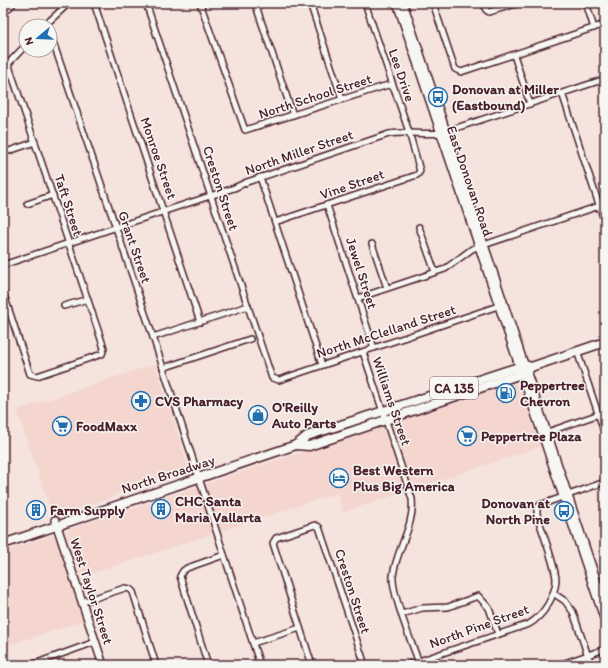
<svg xmlns="http://www.w3.org/2000/svg" width="608" height="668" viewBox="0 0 608 668" font-family="Itim,sans-serif">
<rect width="100%" height="100%" fill="#f5e3dd"/>
<filter id="ink" filterUnits="userSpaceOnUse"><feTurbulence type="fractalNoise" baseFrequency=".025" numOctaves="2"/><feDisplacementMap in="SourceGraphic" scale="8" xChannelSelector="R" yChannelSelector="G"/><feConvolveMatrix kernelMatrix="1 2 1 2 8 2 1 2 1" color-interpolation-filters="sRGB"/></filter>
<g filter="url(#ink)">
<g fill="#f4d6cf">
<polygon points="155,364 188,466 186,472 166,479 157,480 117,493 115,496 53,517 17,410"/>
<polygon points="514,382 520,385 540,447 344,512 337,493 81,577 67,534 70,529"/>
<polygon points="50,536 54,537 57,540 83,621 3,647 3,552"/>
</g>
<g fill="none" stroke-linecap="round" stroke-linejoin="round">
<g stroke="#4a1f2b" stroke-width="8">
<g id="street">
<polyline points="94,3 200,322"/>
<polyline points="146,3 272,378 279,380 501,305"/>
<polyline points="200,3 245,130 388,85 393,87"/>
<polyline points="255,3 293,115"/>
<polyline points="310,3 342,99"/>
<polyline points="433,3 455,69 461,72 605,24"/>
<polyline points="484,3 486,10 489,12 519,3"/>
<polyline points="586,3 594,28"/>
<polyline points="44,26 69,3"/>
<polyline points="50,33 153,337 260,665"/>
<polyline points="514,55 530,104"/>
<polyline points="3,69 26,45"/>
<polyline points="562,93 605,223"/>
<polyline points="9,151 35,142"/>
<polyline points="260,177 322,365"/>
<polyline points="27,204 53,195"/>
<polyline points="327,205 374,348"/>
<polyline points="275,222 417,175 420,171 409,132 365,3"/>
<polyline points="419,227 435,272"/>
<polyline points="372,244 387,288"/>
<path d="M3,265L234,188L247,182L389,134C406,131 423,135 441,133L605,79"/>
<polyline points="3,292 30,374 37,376 102,354 104,348 8,63"/>
<polyline points="358,298 445,269 472,249 605,204"/>
<polyline points="64,306 88,299"/>
<polyline points="153,337 248,306"/>
<polyline points="577,351 605,434"/>
<path d="M363,352L412,499C415,526 396,550 393,576C391,593 413,647 420,665"/>
<polyline points="163,368 250,339"/>
<polyline points="545,433 605,412"/>
<polyline points="553,593 565,601 573,612 591,665"/>
<polyline points="82,602 125,588 130,589 133,592 156,665"/>
<polyline points="402,614 422,608 448,607 478,596 489,608 498,634"/>
<polyline points="253,643 300,628"/>
<polyline points="31,665 95,642"/>
<polyline points="208,665 180,576 183,571 187,568 224,555"/>
<polyline points="312,665 273,543 276,538 315,525 319,527 365,665"/>
<path d="M407,665L529,624C543,616 555,597 556,580C556,567 541,529 537,514V508L540,505L605,482"/>
<polyline points="559,665 605,649"/>
</g>
</g>
<g stroke="#4a1f2b" stroke-width="10">
<g id="secondary">
<polyline points="397,3 605,621"/>
<polyline points="403,3 605,606"/>
<polyline points="55,520 103,665"/>
</g>
</g>
<g stroke="#4a1f2b" stroke-width="11">
<g id="primary">
<polyline points="296,445 309,446 527,372 531,367 605,342"/>
<polyline points="3,544 296,445 307,436 506,371 525,365 531,367"/>
</g>
</g>
<g stroke="#4a1f2b" stroke-width="12">
<polyline id="highway" points="3,11 11,3"/>
</g>
<use href="#street" stroke="#f6f6f2" stroke-width="5"/>
<use href="#secondary" stroke="#f6f6f2" stroke-width="7"/>
<use href="#primary" stroke="#f6f6f2" stroke-width="8"/>
<use href="#highway" stroke="#f6f6f2" stroke-width="9"/>
</g>
</g>
<defs>
<g id="bus-ring" transform="scale(1)"><circle r="9.5" fill="#f6f6f2" stroke="#1f6fb2" stroke-width="1.5"/><path d="M-5-6H5V4H4V6H2V4H-2V6H-4V4H-5ZM-3.5-4V0h7V-4ZM-3.5 1.2v1.5H-2V1.2ZM2 1.2v1.5H3.5V1.2Z" fill="#1f6fb2"/></g>
<g id="fuel-ring" transform="scale(1)"><circle r="9.5" fill="#f6f6f2" stroke="#1f6fb2" stroke-width="1.5"/><path d="M-5.5-6h7V0h2V4h1.3V-2.5L3-4.5l.8-.8L6-3V5H2.5V1h-1V6h-7ZM-4.2-4.7v3.2H.2V-4.7Z" fill="#1f6fb2"/></g>
<g id="pharmacy-ring" transform="scale(1)"><circle r="9.5" fill="#f6f6f2" stroke="#1f6fb2" stroke-width="1.5"/><path d="M-2-6h4v4h4v4h-4v4h-4v-4h-4v-4h4Z" fill="#1f6fb2"/></g>
<g id="shop-ring" transform="scale(1)"><circle r="9.5" fill="#f6f6f2" stroke="#1f6fb2" stroke-width="1.5"/><path d="M-5-2.5h2.3a2.7 3.5 0 0 1 5.4 0H5L5.5 6h-11ZM-1.5-2.5h3a1.5 2.3 0 0 0-3 0Z" fill="#1f6fb2"/></g>
<g id="supermarket-ring" transform="scale(1)"><circle r="9.5" fill="#f6f6f2" stroke="#1f6fb2" stroke-width="1.5"/><path d="M-6-5.5h2.5l.6 2H6L4.5 2H-2.5L-4.4-4H-6ZM-1.5 3.2a1.3 1.3 0 1 0 .1 0ZM3 3.2a1.3 1.3 0 1 0 .1 0Z" fill="#1f6fb2"/></g>
<g id="hotel-ring" transform="scale(1)"><circle r="9.5" fill="#f6f6f2" stroke="#1f6fb2" stroke-width="1.5"/><path d="M-6-4.5h1.5V1H6V5H4.5V3h-9V5H-6ZM-4 0a1.8 1.8 0 1 1 3.6 0ZM.5 0V-2.5h3Q6-2.5 6 0Z" fill="#1f6fb2"/></g>
<g id="building-ring" transform="scale(1)"><circle r="9.5" fill="#f6f6f2" stroke="#1f6fb2" stroke-width="1.5"/><path d="M-4-6H4V6H1V3H-1V6H-4ZM-2.5-4.3h1.7v1.8h-1.7ZM.8-4.3h1.7v1.8H.8ZM-2.5-1h1.7V.8h-1.7ZM.8-1h1.7V.8H.8Z" fill="#1f6fb2"/></g>
</defs>
<g fill-rule="evenodd">
<use href="#bus-ring" x="438" y="97"/>
<use href="#fuel-ring" x="506" y="393"/>
<use href="#pharmacy-ring" x="141" y="401"/>
<use href="#shop-ring" x="258" y="415"/>
<use href="#supermarket-ring" x="62" y="426"/>
<use href="#supermarket-ring" x="467" y="436"/>
<use href="#hotel-ring" x="339" y="478"/>
<use href="#building-ring" x="161" y="509"/>
<use href="#building-ring" x="36" y="510"/>
<use href="#bus-ring" x="564" y="511"/>
</g>
<g text-anchor="middle" stroke-width="3" stroke-linejoin="round" paint-order="stroke">
<rect fill="#f6f6f2" stroke="#7e6067" stroke-width="1" x="430" y="377" width="48" height="22" rx="3"/>
<g font-size="13" font-weight="bold" fill="#4a1f2b">
<text x="454" y="393">CA 135</text>
</g>
<g font-size="14" fill="#4a1f2b" stroke="#f6f6f2">
<text transform="translate(402 75) rotate(71)" y="5">Lee Drive</text>
<text transform="translate(315 96) rotate(-18)" y="5">North School Street</text>
<text transform="translate(299 152) rotate(-19)" y="5">North Miller Street</text>
<text transform="translate(159 158) rotate(71)" y="5">Monroe Street</text>
<text transform="translate(470 181) rotate(71)" y="5">East Donovan Road</text>
<text transform="translate(352 184) rotate(-19)" y="5">Vine Street</text>
<text transform="translate(221 188) rotate(72)" y="5">Creston Street</text>
<text transform="translate(69 205) rotate(72)" y="5">Taft Street</text>
<text transform="translate(135 247) rotate(71)" y="5">Grant Street</text>
<text transform="translate(362 273) rotate(72)" y="5">Jewel Street</text>
<text transform="translate(386 331) rotate(-18)" y="5">North McClelland Street</text>
<text transform="translate(392 401) rotate(71)" y="5">Williams Street</text>
<text transform="translate(168 474) rotate(-18)" y="5">North Broadway</text>
<text transform="translate(92 591) rotate(72)" y="5">West Taylor Street</text>
<text transform="translate(353 591) rotate(72)" y="5">Creston Street</text>
<text transform="translate(479 626) rotate(-20)" y="5">North Pine Street</text>
</g>
<g font-size="14" font-weight="bold" fill="#4a1f2b" stroke="#f6f6f2" text-anchor="start">
<text x="452" y="94">Donovan at Miller<tspan x="452" dy="16">(Eastbound)</tspan></text>
<text x="520" y="390">Peppertree<tspan x="520" dy="16">Chevron</tspan></text>
<text x="155" y="406">CVS Pharmacy</text>
<text x="272" y="412">O'Reilly<tspan x="272" dy="16">Auto Parts</tspan></text>
<text x="76" y="431">FoodMaxx</text>
<text x="481" y="441">Peppertree Plaza</text>
<text x="353" y="475">Best Western<tspan x="353" dy="16">Plus Big America</tspan></text>
<text x="175" y="506">CHC Santa<tspan x="175" dy="16">Maria Vallarta</tspan></text>
<text x="550" y="508" text-anchor="end">Donovan at<tspan x="550" dy="16">North Pine</tspan></text>
<text x="50" y="515">Farm Supply</text>
</g>
</g>
<rect width="608" height="668" fill="none" stroke="#f6f6f2" stroke-width="16"/>
<rect x="8" y="8" width="592" height="652" fill="none" stroke="#4a1f2b" stroke-width="1.5" filter="url(#ink)"/>
<g transform="translate(38 38) rotate(251)"><circle r="19" fill="#f6f6f2" stroke="#b1a0a2"/>
<path d="M0-3L7 15L0 10L-7 15Z" fill="#1f6fb2"/>
<text y="-6" font-size="11" font-weight="bold" text-anchor="middle" fill="#4a1f2b">N</text>
</g>
</svg>
